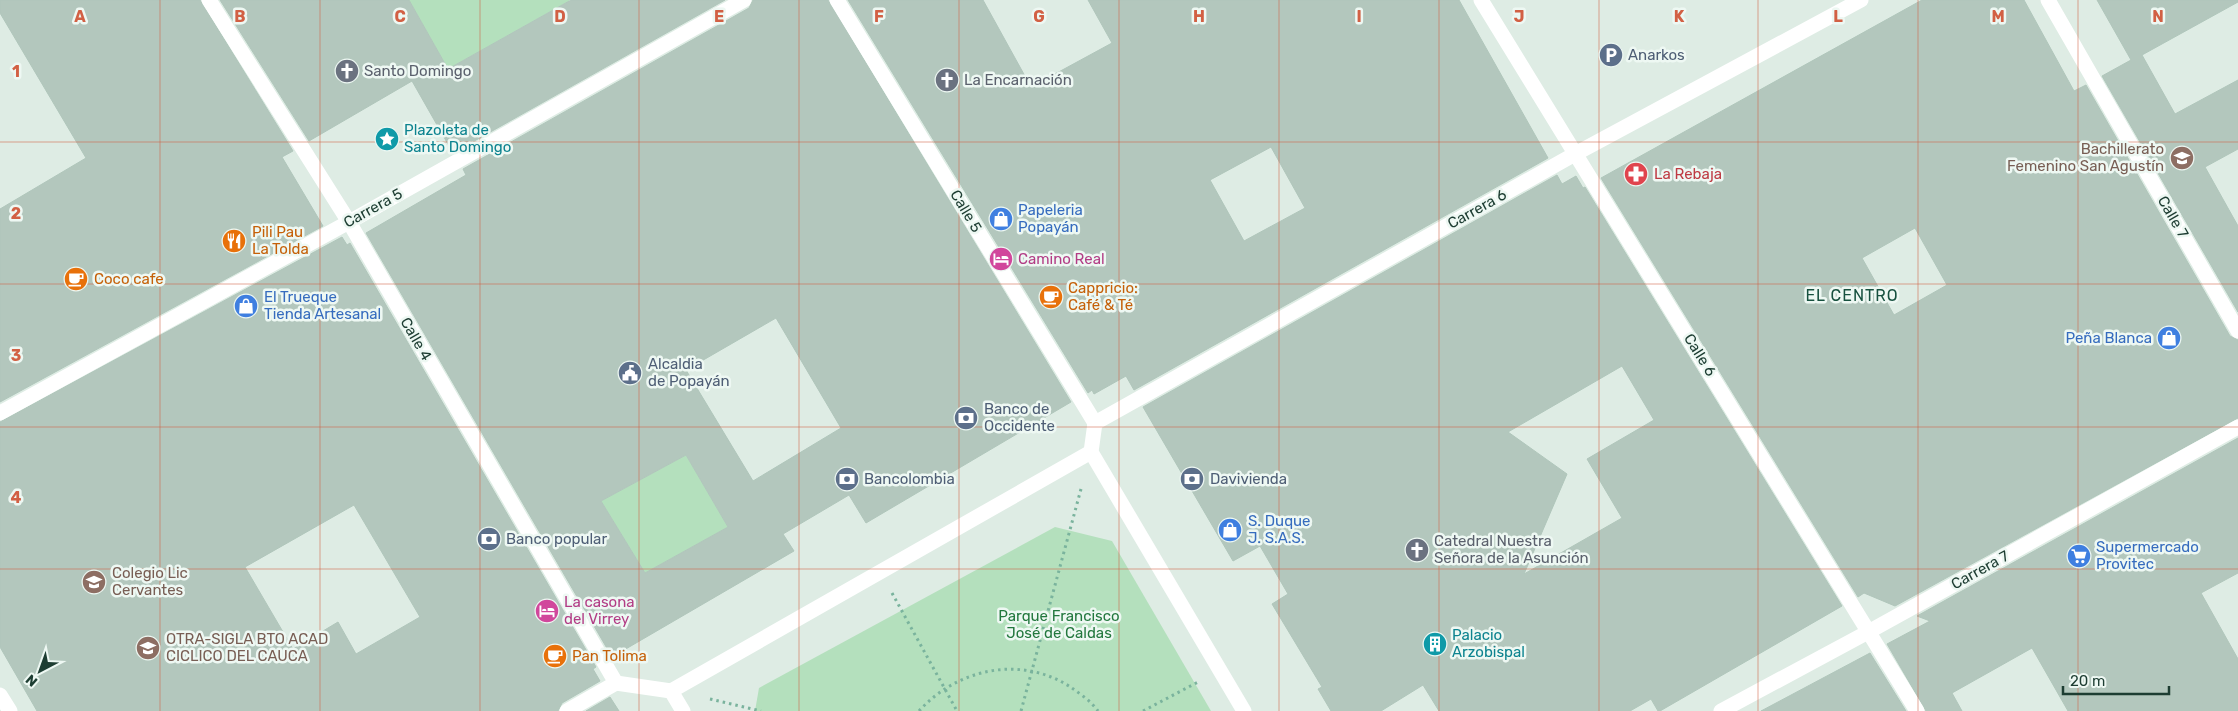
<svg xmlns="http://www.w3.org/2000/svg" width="2238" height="711" viewBox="0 0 2238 711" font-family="Rubik,sans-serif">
<rect width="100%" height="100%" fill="#deece4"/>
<g fill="#b4e0bd">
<polygon points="409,0 569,0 569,1 448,69"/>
<polygon points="686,455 728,527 645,573 601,501"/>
<polygon points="1055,527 1112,541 1211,711 755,711 759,688"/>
</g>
<g fill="#b3c7bd" stroke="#b0c6bb" fill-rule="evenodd">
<polygon points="0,0 200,0 293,151 282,157 323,226 0,402 0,209 86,158 0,13"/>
<polygon points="220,0 409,0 448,69 571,0 725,0 453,153 412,81 309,141"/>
<path d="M753,0H828L1071,402L866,523L849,495L783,534L794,551L612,657L366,233L466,175L463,169L749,8ZM776,318L841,428L753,481L686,370ZM686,455L728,527L645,573L601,501Z"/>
<path d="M848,0H983L1031,87L1112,43L1088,0H1459L1548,158L1134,390L1126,376L1094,394L1092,390L1088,393ZM1271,147L1305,208L1244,241L1210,180Z"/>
<path d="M1922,0H2024L2074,91L2086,85L2230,336L2238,340V418L1895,606L1864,593L1858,597L1601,178ZM1915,228L1947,285L1894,315L1862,258Z"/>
<polygon points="2097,0 2238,0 2238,2 2142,55 2175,114 2238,80 2238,149 2205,167 2238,226 2238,312 2102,76 2131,60"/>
<path d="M1557,175L1562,184L1576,176L1583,188L1585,187L1842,606L1660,711H1658L1651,699L1630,711H1439L1423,685L1381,711H1331L1318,689L1322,687L1272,604L1288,594L1260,546L1233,561L1143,407ZM1622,366L1654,420L1587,459L1622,518L1524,574L1567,474L1508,432Z"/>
<path d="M342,237L347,245L350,243L596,667L593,669L600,681L562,703L558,711H37L0,647V422ZM354,505L420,617L356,654L338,622L293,649L245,567Z"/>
<polygon points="2238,438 2238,573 2201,593 2238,659 2238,711 2068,711 2032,648 1952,693 1962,711 1926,711 1887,644 1930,621 1917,616"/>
<polygon points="1870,653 1906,711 1761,711"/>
<polygon points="610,697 619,711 586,711"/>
</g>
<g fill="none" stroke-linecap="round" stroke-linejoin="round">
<g stroke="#7ab39d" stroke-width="3" stroke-dasharray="2.5 4" stroke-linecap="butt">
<polyline points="892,593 957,711"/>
<polyline points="710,699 761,711"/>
<path d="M919,711C957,669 1019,655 1069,686C1079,693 1091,701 1098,711"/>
<polyline points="1021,711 1081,489"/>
<polyline points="1143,711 1198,682"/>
</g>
<g stroke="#fff" stroke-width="15">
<polyline points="1095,423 1091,452 1244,711"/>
<polyline points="616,683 671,691 1091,452"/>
<polyline points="671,691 683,711"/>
</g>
<g stroke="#fff" stroke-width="15">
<polyline points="1481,0 1917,711"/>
<polyline points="0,413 349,222 744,0"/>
</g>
<g stroke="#fff" stroke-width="15">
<polyline points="209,0 349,222 616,683 567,711"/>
<polyline points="837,0 1095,423 1575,154 1861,0"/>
<polyline points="2048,0 2238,331"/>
<polyline points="0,695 10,711"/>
<polyline points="1721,711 1870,631 2238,427"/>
</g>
</g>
<path fill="none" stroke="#d26044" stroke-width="1" stroke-opacity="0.55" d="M160,0V711M320,0V711M480,0V711M639,0V711M799,0V711M959,0V711M1119,0V711M1279,0V711M1439,0V711M1599,0V711M1758,0V711M1918,0V711M2078,0V711M0,142H2238M0,284H2238M0,427H2238M0,569H2238"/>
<defs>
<g id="parking-disc" transform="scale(1.25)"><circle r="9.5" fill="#5c6f8a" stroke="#eef8f3"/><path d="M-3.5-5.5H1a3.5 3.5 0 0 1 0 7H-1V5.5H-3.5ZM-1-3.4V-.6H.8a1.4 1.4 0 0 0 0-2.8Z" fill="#fff"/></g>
<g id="church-disc" transform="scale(1.25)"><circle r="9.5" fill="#6b7280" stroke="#eef8f3"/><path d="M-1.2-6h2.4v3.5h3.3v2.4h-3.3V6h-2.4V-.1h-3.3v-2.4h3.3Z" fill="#fff"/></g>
<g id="sight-disc" transform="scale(1.25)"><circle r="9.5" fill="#0f9aa8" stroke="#eef8f3"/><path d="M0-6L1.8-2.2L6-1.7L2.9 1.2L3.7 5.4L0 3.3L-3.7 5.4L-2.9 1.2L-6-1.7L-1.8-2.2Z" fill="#fff"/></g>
<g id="school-disc" transform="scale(1.25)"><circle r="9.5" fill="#8d6e63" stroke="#eef8f3"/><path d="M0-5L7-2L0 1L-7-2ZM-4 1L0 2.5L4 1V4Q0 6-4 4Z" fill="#fff"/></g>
<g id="pharmacy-disc" transform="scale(1.25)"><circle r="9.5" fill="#e0444e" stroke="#eef8f3"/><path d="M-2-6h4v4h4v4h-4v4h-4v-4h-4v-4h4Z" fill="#fff"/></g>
<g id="shop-disc" transform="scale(1.25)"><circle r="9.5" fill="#3f7fe0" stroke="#eef8f3"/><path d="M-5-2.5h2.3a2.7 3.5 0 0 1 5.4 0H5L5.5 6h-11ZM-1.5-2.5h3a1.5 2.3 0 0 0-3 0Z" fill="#fff"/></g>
<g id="restaurant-disc" transform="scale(1.25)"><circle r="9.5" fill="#e8710a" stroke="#eef8f3"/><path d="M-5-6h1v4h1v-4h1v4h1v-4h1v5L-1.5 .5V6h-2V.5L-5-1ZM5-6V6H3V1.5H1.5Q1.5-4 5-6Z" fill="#fff"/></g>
<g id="hotel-disc" transform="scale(1.25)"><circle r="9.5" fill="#d1479c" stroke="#eef8f3"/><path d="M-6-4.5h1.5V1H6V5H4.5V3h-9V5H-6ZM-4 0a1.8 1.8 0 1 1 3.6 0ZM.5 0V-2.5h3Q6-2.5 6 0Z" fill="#fff"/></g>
<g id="cafe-disc" transform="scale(1.25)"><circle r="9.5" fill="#e8710a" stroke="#eef8f3"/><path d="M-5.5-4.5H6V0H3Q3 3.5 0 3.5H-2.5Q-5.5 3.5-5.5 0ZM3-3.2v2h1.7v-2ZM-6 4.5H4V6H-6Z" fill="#fff"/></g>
<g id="civic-disc" transform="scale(1.25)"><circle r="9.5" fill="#5c6f8a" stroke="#eef8f3"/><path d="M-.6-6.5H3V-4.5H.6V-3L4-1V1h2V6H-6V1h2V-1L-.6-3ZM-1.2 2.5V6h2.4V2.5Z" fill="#fff"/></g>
<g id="bank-disc" transform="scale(1.25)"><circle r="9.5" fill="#5c6f8a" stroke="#eef8f3"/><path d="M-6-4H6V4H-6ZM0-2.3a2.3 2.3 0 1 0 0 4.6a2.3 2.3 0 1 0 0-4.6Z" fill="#fff"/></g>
<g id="supermarket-disc" transform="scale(1.25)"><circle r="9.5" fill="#3f7fe0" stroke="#eef8f3"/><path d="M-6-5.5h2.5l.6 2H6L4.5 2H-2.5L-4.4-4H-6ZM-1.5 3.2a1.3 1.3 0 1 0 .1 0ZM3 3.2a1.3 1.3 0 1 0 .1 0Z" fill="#fff"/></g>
<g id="building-disc" transform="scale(1.25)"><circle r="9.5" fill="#0f9aa8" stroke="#eef8f3"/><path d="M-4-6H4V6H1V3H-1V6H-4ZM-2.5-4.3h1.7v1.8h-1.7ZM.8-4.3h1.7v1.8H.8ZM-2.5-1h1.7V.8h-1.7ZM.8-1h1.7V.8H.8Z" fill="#fff"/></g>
</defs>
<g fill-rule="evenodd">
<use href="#parking-disc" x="1611" y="55"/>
<use href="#church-disc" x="347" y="71"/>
<use href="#church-disc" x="947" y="80"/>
<use href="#sight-disc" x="387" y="139"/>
<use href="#school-disc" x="2182" y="158"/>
<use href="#pharmacy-disc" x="1636" y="174"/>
<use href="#shop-disc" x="1001" y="219"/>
<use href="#restaurant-disc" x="234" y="241"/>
<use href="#hotel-disc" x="1001" y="259"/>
<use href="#cafe-disc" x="76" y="279"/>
<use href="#cafe-disc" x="1051" y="297"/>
<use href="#shop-disc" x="246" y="306"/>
<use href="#shop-disc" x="2169" y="338"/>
<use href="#civic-disc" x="630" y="373"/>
<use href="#bank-disc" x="966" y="418"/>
<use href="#bank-disc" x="847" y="479"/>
<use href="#bank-disc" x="1192" y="479"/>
<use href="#shop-disc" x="1230" y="530"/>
<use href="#bank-disc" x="489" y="539"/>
<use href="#church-disc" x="1417" y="550"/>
<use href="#supermarket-disc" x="2079" y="556"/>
<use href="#school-disc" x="94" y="582"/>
<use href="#hotel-disc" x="547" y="611"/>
<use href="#building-disc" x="1435" y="644"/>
<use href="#school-disc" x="148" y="648"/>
<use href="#cafe-disc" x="555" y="656"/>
</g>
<g text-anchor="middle" stroke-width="5" stroke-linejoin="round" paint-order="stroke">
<g font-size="15" fill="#4e5e75" stroke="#eef8f3" text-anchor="start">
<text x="1628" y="60">Anarkos</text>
<text x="648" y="369">Alcaldia<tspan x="648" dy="17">de Popayán</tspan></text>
<text x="984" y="414">Banco de<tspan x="984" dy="17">Occidente</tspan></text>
<text x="864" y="484">Bancolombia</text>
<text x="1210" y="484">Davivienda</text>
<text x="506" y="544">Banco popular</text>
</g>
<g font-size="15" fill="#5b616d" stroke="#eef8f3" text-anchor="start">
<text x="364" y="76">Santo Domingo</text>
<text x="964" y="85">La Encarnación</text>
<text x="1434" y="546">Catedral Nuestra<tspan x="1434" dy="17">Señora de la Asunción</tspan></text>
</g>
<g font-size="15" fill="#0d838f" stroke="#eef8f3" text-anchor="start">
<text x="404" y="135">Plazoleta de<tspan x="404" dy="17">Santo Domingo</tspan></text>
<text x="1452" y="640">Palacio<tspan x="1452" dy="17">Arzobispal</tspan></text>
</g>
<g font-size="15" fill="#785e54" stroke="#eef8f3" text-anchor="start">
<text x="2164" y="154" text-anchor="end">Bachillerato<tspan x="2164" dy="17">Femenino San Agustín</tspan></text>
<text x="112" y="578">Colegio Lic<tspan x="112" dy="17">Cervantes</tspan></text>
<text x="166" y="644">OTRA-SIGLA BTO ACAD<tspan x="166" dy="17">CICLICO DEL CAUCA</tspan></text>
</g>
<g font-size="15" fill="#be3a42" stroke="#eef8f3" text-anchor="start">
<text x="1654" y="179">La Rebaja</text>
</g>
<g font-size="15" fill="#1d3d32" stroke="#eef8f3">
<text transform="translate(373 208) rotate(-29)" y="5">Carrera 5</text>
<text transform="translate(1477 209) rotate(-29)" y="5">Carrera 6</text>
<text transform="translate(966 211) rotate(59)" y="5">Calle 5</text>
<text transform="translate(2173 217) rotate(60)" y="5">Calle 7</text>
<text transform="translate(416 339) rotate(60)" y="5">Calle 4</text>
<text transform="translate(1700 355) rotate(58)" y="5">Calle 6</text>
<text transform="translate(1980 570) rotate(-29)" y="5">Carrera 7</text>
</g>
<g font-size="15" fill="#366cbe" stroke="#eef8f3" text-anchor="start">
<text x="1018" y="215">Papeleria<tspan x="1018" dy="17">Popayán</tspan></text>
<text x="264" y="302">El Trueque<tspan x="264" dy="17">Tienda Artesanal</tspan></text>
<text x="2152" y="343" text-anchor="end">Peña Blanca</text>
<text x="1248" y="526">S. Duque<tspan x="1248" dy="17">J. S.A.S.</tspan></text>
<text x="2096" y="552">Supermercado<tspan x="2096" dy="17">Provitec</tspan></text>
</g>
<g font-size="15" fill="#c56008" stroke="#eef8f3" text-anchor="start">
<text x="252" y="237">Pili Pau<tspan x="252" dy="17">La Tolda</tspan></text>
<text x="94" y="284">Coco cafe</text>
<text x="1068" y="293">Cappricio:<tspan x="1068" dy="17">Café &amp; Té</tspan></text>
<text x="572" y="661">Pan Tolima</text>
</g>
<g font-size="15" fill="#b23c85" stroke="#eef8f3" text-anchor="start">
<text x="1018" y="264">Camino Real</text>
<text x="564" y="607">La casona<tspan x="564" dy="17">del Virrey</tspan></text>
</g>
<g font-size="15" fill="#23783e" stroke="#eef8f3">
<text x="1059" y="621">Parque Francisco<tspan x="1059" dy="17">José de Caldas</tspan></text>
</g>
<g font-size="16" letter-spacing="1" fill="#17513f" stroke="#eef8f3">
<text x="1852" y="301">EL CENTRO</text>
</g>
</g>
<g font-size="16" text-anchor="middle" font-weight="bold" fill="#d26044" stroke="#eef8f3" stroke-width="5" stroke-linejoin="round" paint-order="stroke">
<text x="80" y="22">A</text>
<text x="240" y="22">B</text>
<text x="400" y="22">C</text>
<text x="560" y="22">D</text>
<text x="719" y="22">E</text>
<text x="879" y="22">F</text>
<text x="1039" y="22">G</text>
<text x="1199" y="22">H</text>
<text x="1359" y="22">I</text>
<text x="1519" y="22">J</text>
<text x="1679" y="22">K</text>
<text x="1838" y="22">L</text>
<text x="1998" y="22">M</text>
<text x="2158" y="22">N</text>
<text x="16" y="77">1</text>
<text x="16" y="219">2</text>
<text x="16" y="361">3</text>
<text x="16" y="503">4</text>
</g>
<g transform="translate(40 671) rotate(221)" stroke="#eef8f3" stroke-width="4" paint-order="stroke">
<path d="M0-4L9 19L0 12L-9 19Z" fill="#1d3d32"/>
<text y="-8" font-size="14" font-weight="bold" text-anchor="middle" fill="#1d3d32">N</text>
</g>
<path d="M2063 686v8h106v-8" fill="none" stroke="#1d3d32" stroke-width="2.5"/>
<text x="2070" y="686" font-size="15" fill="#1d3d32" stroke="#eef8f3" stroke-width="4" paint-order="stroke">20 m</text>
</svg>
